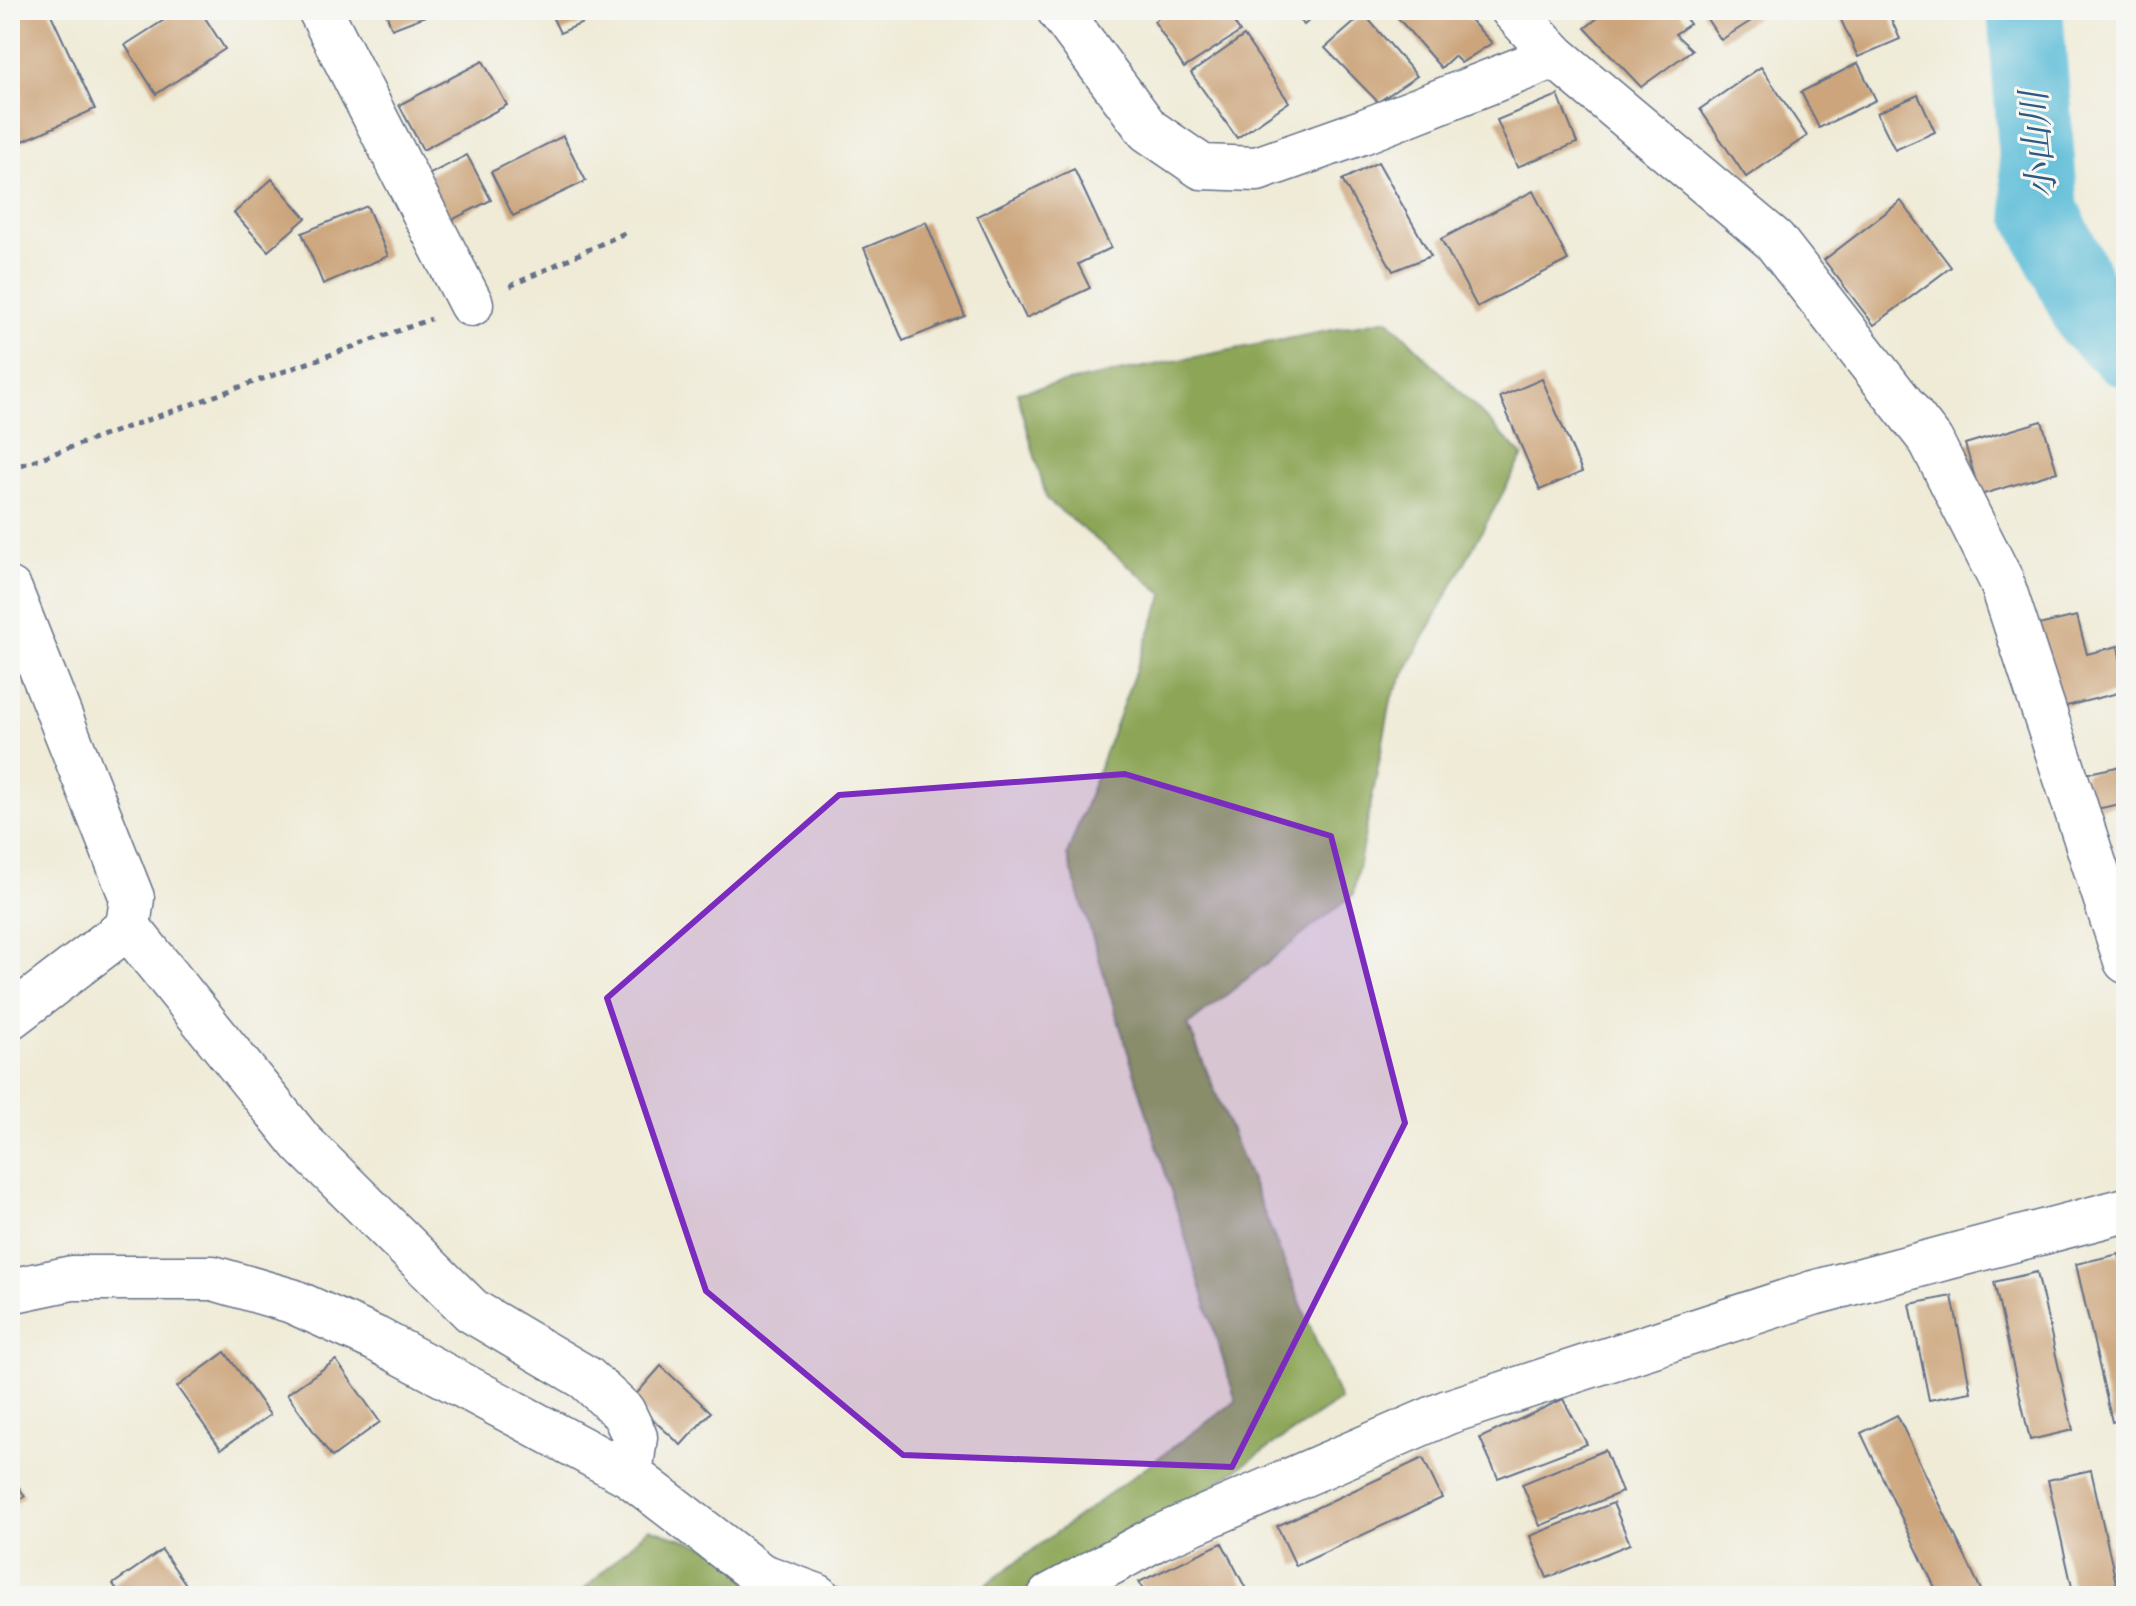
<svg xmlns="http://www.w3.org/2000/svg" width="2136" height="1606" viewBox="0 0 2136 1606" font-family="'IM FELL DW Pica','Noto Serif JP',serif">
<rect width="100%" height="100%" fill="#f6f6f2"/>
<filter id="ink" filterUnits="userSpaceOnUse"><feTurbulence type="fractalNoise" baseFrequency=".0125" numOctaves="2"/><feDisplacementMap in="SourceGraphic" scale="16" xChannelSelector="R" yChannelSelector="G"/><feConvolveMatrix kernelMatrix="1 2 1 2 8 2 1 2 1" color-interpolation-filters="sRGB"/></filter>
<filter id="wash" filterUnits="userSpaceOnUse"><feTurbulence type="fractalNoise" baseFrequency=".006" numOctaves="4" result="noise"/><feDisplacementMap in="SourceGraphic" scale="32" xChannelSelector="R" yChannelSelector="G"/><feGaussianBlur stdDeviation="1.8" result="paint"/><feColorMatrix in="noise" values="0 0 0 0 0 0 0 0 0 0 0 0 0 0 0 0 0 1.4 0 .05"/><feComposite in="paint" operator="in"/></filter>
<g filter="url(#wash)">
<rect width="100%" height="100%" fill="#efebd7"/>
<g fill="#8ca556" stroke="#546a5a" stroke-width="2">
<polygon points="1388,319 1523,456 1392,696 1353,895 1188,1025 1340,1400 1048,1596 970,1596 1236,1401 1067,855 1164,594 1047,500 1017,392"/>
<polygon points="649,1528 857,1596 577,1596"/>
</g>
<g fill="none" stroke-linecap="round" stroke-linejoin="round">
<polyline stroke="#5abcd8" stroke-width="76" points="2025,10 2041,212 2093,319 2126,349"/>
</g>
<g id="blocks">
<g fill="#cca57c">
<polygon points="10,10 49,10 95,109 12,146"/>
<polygon points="180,10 200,10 225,49 156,94 125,45"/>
<polygon points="385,10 441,10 392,29"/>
<polygon points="549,10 601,10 603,14 560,33"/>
<polygon points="1171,10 1226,10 1240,32 1184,68 1154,21"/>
<polygon points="1292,10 1321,10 1304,25"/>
<polygon points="1391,10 1461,10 1492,43 1461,63 1454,56 1441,68"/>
<polygon points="1608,10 1679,10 1690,24 1675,34 1692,50 1641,87 1585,28"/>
<polygon points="1701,10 1768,10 1721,40"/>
<polygon points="1863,10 1887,10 1900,39 1858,57 1841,20"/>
<polygon points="1364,14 1417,76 1378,102 1325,48"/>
<polygon points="1244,36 1289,102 1237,138 1191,73"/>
<polygon points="483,61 507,105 423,150 399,105"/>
<polygon points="1858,63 1876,100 1819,128 1801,92"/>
<polygon points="1761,67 1807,136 1746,177 1700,109"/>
<polygon points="1558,95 1577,143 1517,167 1497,120"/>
<polygon points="1918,95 1935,132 1895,150 1877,113"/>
<polygon points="563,136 586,181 513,216 491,172"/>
<polygon points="467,155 491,200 446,223 422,178"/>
<polygon points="1378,162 1431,256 1393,271 1342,180"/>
<polygon points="1074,169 1111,248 1078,264 1090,288 1026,318 977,216"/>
<polygon points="272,179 306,218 268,251 234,213"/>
<polygon points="1533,191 1568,260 1477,307 1441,239"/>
<polygon points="1901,201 1951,267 1874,325 1824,260"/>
<polygon points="367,206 388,256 323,284 302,233"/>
<polygon points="926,222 965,316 903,341 864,248"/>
<polygon points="1542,379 1582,472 1540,490 1500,397"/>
<polygon points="2042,421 2057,472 1980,495 1965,444"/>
<polygon points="2077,616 2087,654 2118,646 2126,691 2051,710 2030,627"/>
<polygon points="2126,765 2126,803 2091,810 2084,774"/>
<polygon points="2126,843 2126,867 2125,867 2120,844"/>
<polygon points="2119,1254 2126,1284 2126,1418 2112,1422 2076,1264"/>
<polygon points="2037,1272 2073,1430 2030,1440 1994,1282"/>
<polygon points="1952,1296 1971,1392 1929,1400 1910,1304"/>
<polygon points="225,1352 270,1415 221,1449 177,1387"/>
<polygon points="336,1360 380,1422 332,1457 287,1394"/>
<polygon points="661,1366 711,1412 681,1445 631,1400"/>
<polygon points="1563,1399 1587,1444 1498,1478 1480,1438"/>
<polygon points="1897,1415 1984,1596 1939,1596 1861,1433"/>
<polygon points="1605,1450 1622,1492 1540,1526 1522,1484"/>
<polygon points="1423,1458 1442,1498 1296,1566 1277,1526"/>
<polygon points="2091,1470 2119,1596 2074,1596 2048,1480"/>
<polygon points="10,1475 25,1496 10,1507"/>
<polygon points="1613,1503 1630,1544 1547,1578 1530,1536"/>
<polygon points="1222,1543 1246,1589 1227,1596 1146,1596 1139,1582"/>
<polygon points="162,1550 194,1596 121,1596 113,1584"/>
</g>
</g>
</g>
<g filter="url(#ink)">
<use href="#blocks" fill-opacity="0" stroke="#657188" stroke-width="2"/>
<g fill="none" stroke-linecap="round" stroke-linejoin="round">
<g stroke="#657188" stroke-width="47">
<g id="minor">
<polyline points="320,10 471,304"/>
<polyline points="1059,10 1148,130 1202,167 1257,169 1362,132 1555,56"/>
<polyline points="1513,10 1555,56 1774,240 1931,441 2001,580 2126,961"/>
<polyline points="10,590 132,898 128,927"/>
<polyline points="10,1017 128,927 302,1143 472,1311 586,1378 623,1412 635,1437 630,1475"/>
<polyline points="10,1291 72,1278 213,1278 292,1301 376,1339 630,1475 760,1575 817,1596"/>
<polyline points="1050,1596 1157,1538 1448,1412 1813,1293 2126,1210"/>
</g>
</g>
<g stroke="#657188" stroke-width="5" stroke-dasharray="6 6" stroke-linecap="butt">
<polyline points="510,286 629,231"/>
<polyline points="10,469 431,319"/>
</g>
<use href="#minor" stroke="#fff" stroke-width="44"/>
</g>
</g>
<path fill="#7b2cbf" fill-opacity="0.2" stroke="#7b2cbf" stroke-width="6" stroke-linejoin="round" d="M1125,774L1331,836L1405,1123L1232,1467L903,1455L706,1291L607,998L839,795Z"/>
<g text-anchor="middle" stroke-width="6" stroke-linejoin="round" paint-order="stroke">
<g font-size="36" font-style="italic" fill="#2e5983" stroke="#f6f6f2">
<text transform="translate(2037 145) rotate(-95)" y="13">小山川</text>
</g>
</g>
<rect width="2136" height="1606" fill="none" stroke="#f6f6f2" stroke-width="40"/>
</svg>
